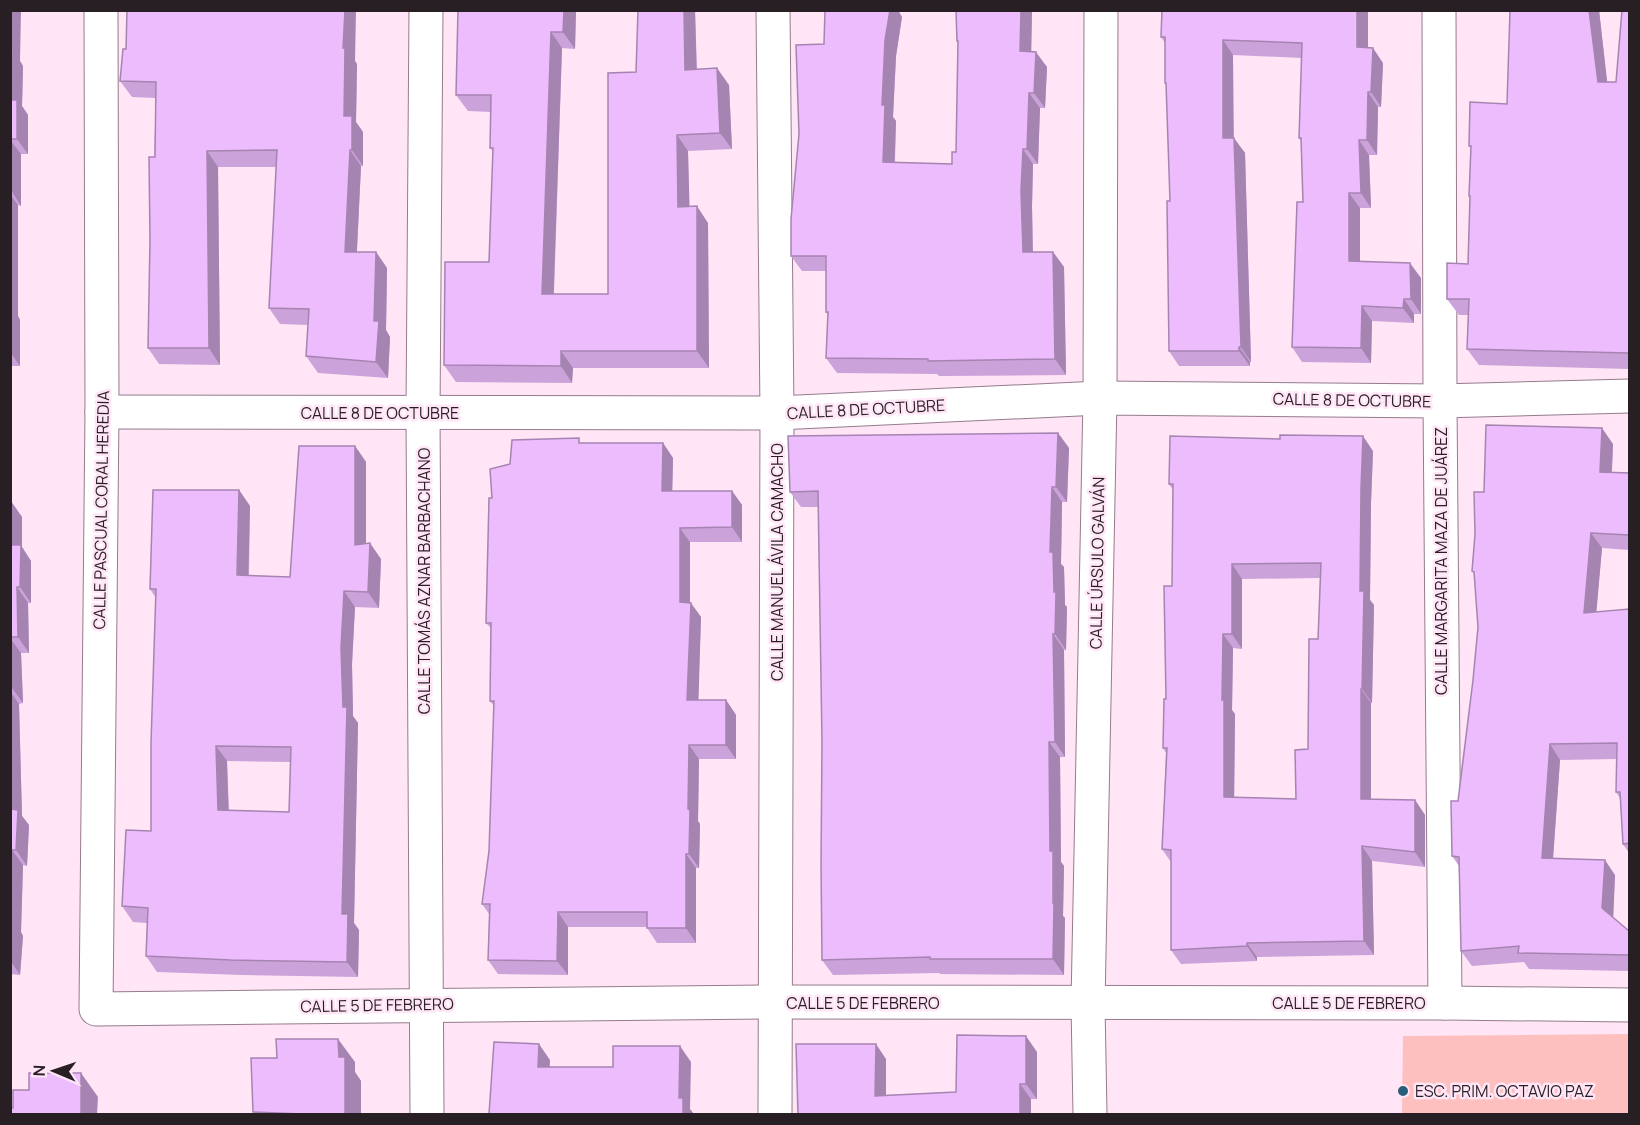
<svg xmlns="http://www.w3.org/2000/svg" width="1640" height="1125" viewBox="0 0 1640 1125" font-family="Manrope,sans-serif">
<rect width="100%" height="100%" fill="#ffe5f6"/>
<polygon fill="#fec0be" points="1629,1034 1629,1114 1402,1114 1403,1036"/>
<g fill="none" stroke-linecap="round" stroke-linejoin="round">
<g stroke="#947c8c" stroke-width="35">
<g id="street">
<polyline points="101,10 102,412 96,1009 775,1002 1445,1003 1630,1005"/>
<polyline points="426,10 423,413 427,1114"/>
<polyline points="773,10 777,413 775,1114"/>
<polyline points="1439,10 1440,401 1445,1003"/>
<polyline points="102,412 777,413 1100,398 1440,401 1630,396"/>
<polyline points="1090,1114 1088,1004 1100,398 1101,10"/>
</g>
</g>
<use href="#street" stroke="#fff" stroke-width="33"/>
</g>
<g fill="#cca2da" fill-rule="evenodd">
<polygon points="10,10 20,61 23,66 22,106 28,115 28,154 21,154 21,206 18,205 18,316 20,320 20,366 10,366"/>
<polygon points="576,10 575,49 562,48 554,294 608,294 636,72 638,10 695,10 697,69 729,85 732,149 688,151 689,206 708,223 709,368 573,368 572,383 456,382 444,365 489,262 493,151 490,148 491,112 468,111 456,95"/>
<polygon points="956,10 1032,10 1031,51 1047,67 1045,108 1040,108 1038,164 1033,164 1032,206 1033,252 1053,252 1064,267 1066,375 939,376 937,374 837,373 826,358 828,315 826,312 826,271 802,271 791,256 824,44 902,17 896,56 893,117 896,121 895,162 952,164 956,152 958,42 957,41"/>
<polygon points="1162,10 1368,48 1383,63 1381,107 1378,107 1377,155 1369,155 1371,208 1360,208 1360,261 1421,278 1421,314 1414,314 1414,323 1372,321 1371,363 1302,362 1292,347 1303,202 1301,141 1299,138 1302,58 1233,55 1233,138 1245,153 1251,362 1250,362 1250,366 1179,366 1169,351 1170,201 1166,85 1165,83 1165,43 1161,37"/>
<polygon points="1599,10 1607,82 1616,82 1629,10 1629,369 1479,365 1467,349 1468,315 1459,315 1447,299 1468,264 1470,198 1469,196 1471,148 1469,146 1507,104"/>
<polygon points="355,61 357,64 356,122 363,132 363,166 361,166 357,252 376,252 387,268 386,330 390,337 388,378 318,373 306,356 308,325 280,324 269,308 276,167 218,167 220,365 159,364 148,348 156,98 132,97 120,81"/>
<polygon points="1058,433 1069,448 1067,502 1062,502 1061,564 1064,567 1065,605 1067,607 1066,650 1064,650 1065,757 1060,757 1061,862 1064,866 1063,916 1065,918 1064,975 940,974 939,973 833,975 822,960 822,742 818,507 801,507 790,492"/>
<polygon points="583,443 663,443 673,458 672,491 732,491 742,505 742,542 690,542 690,603 701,617 698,700 726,700 736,715 736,759 699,759 698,821 700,824 699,868 696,868 696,943 657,943 647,928 647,927 568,927 568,975 498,974 488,960 489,914 482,904 489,851 494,706 490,701 491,628 486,623 492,498 510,464"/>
<polygon points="1613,444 1612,472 1629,473 1629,550 1602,548 1596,612 1629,609 1629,853 1623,844 1620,798 1616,792 1617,759 1560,760 1553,858 1615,875 1613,917 1629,931 1629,971 1529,969 1524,962 1472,966 1461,951 1459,866 1452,856 1458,801 1473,680 1478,627 1475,575 1472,571 1484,492"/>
<path d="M355,446L366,462V544L381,559L379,608L355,607L352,664L353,716L358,723L354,923L359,930L358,977L242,975L157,972L146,956L147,923L133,922L122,906L151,831L156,598L150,589L239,490L250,506L249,575L290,577ZM227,761L291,762L289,812L229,811Z"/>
<path d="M1373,451L1371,503L1370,600L1374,605L1372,703H1371V799L1415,800L1425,815V867L1372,861L1374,955L1257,957V961L1181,964L1171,950V862L1162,849L1166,753L1163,748L1172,586L1173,490L1169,484ZM1320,578L1318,639L1308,749L1296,799L1234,797L1235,714L1232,710L1233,648L1242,649V579Z"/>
<polygon points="10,501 22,517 22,547 31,561 31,603 28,603 29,653 21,653 23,703 19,704 22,816 29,825 27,866 23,865 21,932 23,936 20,975 10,974"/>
<polygon points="1037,1052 1037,1099 1031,1099 1031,1114 798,1114 886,1059 886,1095 956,1092"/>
<polygon points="355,1062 355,1072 361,1081 361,1114 254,1114 253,1112"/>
</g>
<g fill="#a684b1">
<polygon points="10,10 21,10 20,61 23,66 22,106 28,115 28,154 17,139 11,100"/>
<polygon points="345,10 356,10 355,61 357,64 356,122 363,132 363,166 352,150 344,116 343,48"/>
<polygon points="564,10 576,10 575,49 563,32"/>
<polygon points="684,10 695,10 697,86 685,70"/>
<polygon points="890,10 898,10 902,17 896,56 893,117 896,121 894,177 883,162 882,105 885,40"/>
<polygon points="1021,10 1032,10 1031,66 1020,51"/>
<polygon points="1357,10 1368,10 1368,62 1357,47"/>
<polygon points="1589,10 1599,10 1609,98 1598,82"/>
<polygon points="551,32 562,48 553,311 542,294"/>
<polygon points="1223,40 1233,55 1234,153 1223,138"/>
<polygon points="1373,48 1383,63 1381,107 1371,92"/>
<polygon points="1036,52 1047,67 1045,108 1034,93"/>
<polygon points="717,68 729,85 732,149 720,133"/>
<polygon points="1368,92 1378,107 1377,155 1367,140"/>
<polygon points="1029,93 1040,108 1038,164 1027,149"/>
<polygon points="677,135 688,151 690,223 678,207"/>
<polygon points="1234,138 1245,153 1251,362 1241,347"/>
<polygon points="10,140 21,154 21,206 11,190"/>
<polygon points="1359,140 1369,155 1371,208 1361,193"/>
<polygon points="1023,149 1033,164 1032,206 1033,268 1023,252 1021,191"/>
<polygon points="350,150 361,166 356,268 345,252"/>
<polygon points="207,151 218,167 220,365 209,348"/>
<polygon points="1349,193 1360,208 1360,276 1349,261"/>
<polygon points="10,194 18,205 18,316 20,320 20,366 10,352"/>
<polygon points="697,206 708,223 709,368 697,351"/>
<polygon points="376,252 387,268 386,330 390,337 388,378 376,362 374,321"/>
<polygon points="1053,252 1064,267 1066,375 1055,359"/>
<polygon points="1410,263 1421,278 1421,314 1411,299"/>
<polygon points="1404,299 1414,314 1414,323 1403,308"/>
<polygon points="1362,306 1372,321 1371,363 1361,348"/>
<polygon points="1239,347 1250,362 1250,366 1239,351"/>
<polygon points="561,351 573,368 572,383 561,366"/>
<polygon points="1602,428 1613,444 1611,487 1600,472"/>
<polygon points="1058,433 1069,448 1067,502 1056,487"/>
<polygon points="1363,436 1373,451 1371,503 1370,600 1374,605 1372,703 1362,689 1360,591 1361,488"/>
<polygon points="663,443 673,458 672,506 662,491"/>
<polygon points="355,446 366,462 366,561 355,545"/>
<polygon points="1052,487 1062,502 1061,564 1064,567 1065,605 1067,607 1066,650 1055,634 1054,592 1050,552"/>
<polygon points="239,490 250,506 248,590 237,575"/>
<polygon points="732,491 742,505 742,542 732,527"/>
<polygon points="11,501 22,517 22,547 31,561 31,603 20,587 11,545"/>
<polygon points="680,528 690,542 690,617 680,602"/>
<polygon points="1591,533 1602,548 1595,628 1584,613"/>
<polygon points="370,543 381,559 379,608 368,592"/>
<polygon points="1232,564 1242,579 1242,649 1232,634"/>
<polygon points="17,587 28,603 29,653 18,637"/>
<polygon points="344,591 355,607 352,664 353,716 358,723 354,923 359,930 358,977 347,962 342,914 343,707 341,648"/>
<polygon points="691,603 701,617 698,715 687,700"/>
<polygon points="1053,634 1064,650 1065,757 1055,742"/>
<polygon points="1223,634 1233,648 1232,710 1235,714 1234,812 1224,797 1222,700"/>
<polygon points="10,638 21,653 23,703 12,688"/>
<polygon points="1361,689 1371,703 1371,813 1361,799"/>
<polygon points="10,691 19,704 22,816 29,825 27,866 16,850 11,809"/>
<polygon points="726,700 736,715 736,759 726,745"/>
<polygon points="1049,742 1060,757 1061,862 1064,866 1063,916 1065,918 1064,975 1053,959 1053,903 1050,851"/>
<polygon points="1550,744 1560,760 1552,873 1542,858"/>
<polygon points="689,745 699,759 698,821 700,824 699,868 689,854 688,809"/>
<polygon points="216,746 227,761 229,826 218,810"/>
<polygon points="1415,800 1425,815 1425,867 1415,852"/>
<polygon points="1362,846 1372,861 1374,955 1364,941"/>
<polygon points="12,850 23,865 21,932 23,936 20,975 10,960 10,894"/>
<polygon points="686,854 696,868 696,943 686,928"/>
<polygon points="1605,860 1615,875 1613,923 1602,908"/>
<polygon points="558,912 568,927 568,975 557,961"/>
<polygon points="1247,943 1257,957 1257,961 1247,946"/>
<polygon points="1026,1036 1037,1052 1037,1099 1026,1084"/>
<polygon points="338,1039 355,1062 355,1072 361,1081 361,1114 345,1114 339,1057"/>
<polygon points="539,1044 550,1060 549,1082 538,1067"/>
<polygon points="876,1044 886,1059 886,1111 875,1096"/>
<polygon points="680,1046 691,1062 690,1109 694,1114 683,1114 679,1098"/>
<polygon points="81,1073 98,1097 97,1114 81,1114"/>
<polygon points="1020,1084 1031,1099 1031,1114 1020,1114"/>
</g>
<g fill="#edbcfd" stroke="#a684b1" stroke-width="1.5" fill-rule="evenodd">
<polygon points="127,10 345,10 343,48 345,48 344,116 352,116 352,150 350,150 345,252 376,252 374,321 379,321 376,362 306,356 309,309 269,308 277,150 207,151 209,348 148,348 150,240 149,157 155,157 156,82 120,81 123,49 126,49"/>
<polygon points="458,10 564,10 563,32 551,32 542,294 608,294 608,73 636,72 638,10 684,10 685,70 717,68 720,133 677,135 678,207 697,206 697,351 561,351 561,366 444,365 445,262 489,262 493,148 490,148 491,95 456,95"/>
<polygon points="825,10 890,10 885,40 882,105 885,105 883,162 952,164 952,152 956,152 958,41 957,41 956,10 1021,10 1020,51 1036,52 1034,93 1029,93 1027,149 1023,149 1021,191 1023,252 1053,252 1055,359 928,361 928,359 826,358 828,312 826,312 826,256 791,256 791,219 799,134 796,45 824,44"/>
<polygon points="1162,10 1357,10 1357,47 1373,48 1371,92 1368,92 1367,140 1359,140 1361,193 1349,193 1349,261 1410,263 1411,299 1404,299 1403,308 1362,306 1361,348 1292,347 1297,202 1303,202 1301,138 1299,138 1302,43 1223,40 1223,138 1234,138 1241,347 1239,347 1239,351 1169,351 1167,201 1170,201 1166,83 1165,83 1165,37 1161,37"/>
<polygon points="1510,10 1589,10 1598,82 1616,82 1622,10 1629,10 1629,353 1467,349 1469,299 1447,299 1447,263 1468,264 1470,196 1469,196 1471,146 1469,146 1470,102 1507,104"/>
<polygon points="10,50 13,50 11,100 17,100 17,139 10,139"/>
<polygon points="1486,425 1602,428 1600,472 1629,473 1629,535 1591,533 1584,613 1629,609 1629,843 1623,844 1620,792 1616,792 1617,743 1550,744 1542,858 1605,860 1602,908 1629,931 1629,955 1518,953 1519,946 1461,951 1459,857 1452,856 1451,801 1458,801 1473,680 1478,627 1474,572 1472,571 1475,534 1474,492 1484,492"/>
<polygon points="1058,433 1056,487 1052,487 1050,552 1053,552 1054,592 1056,592 1055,634 1053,634 1055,742 1049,742 1050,851 1053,851 1053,903 1054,903 1053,959 930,959 930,957 822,960 821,865 822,742 818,491 790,492 788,436"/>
<path d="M1280,435L1363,436L1361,488L1360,591H1364L1362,689H1361V799L1415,800V852L1362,846L1364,941L1247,943V946L1171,950V850L1162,849L1167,748H1163L1164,699H1166L1164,586H1172L1173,484H1169L1170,436L1280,439ZM1321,563L1318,639H1309L1308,749L1295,750L1296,799L1224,797V700H1222L1223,634H1232V564Z"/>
<polygon points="579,438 579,443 663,443 662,491 732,491 732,527 680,528 680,602 691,603 687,700 726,700 726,745 689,745 688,809 690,810 689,854 686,854 686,928 647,928 647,912 558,912 557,961 488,960 490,904 482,904 489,851 494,701 490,701 491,623 486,623 489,498 492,498 490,469 510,464 512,440"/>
<path d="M299,446H355V545L370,543L368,592L344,591L341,648L343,707H347L342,914H348L347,962L231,960L146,956L148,908L122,906L126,830L151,831V743L156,589H150L153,490H239L237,575L290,577ZM216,746L291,747L289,812L218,810Z"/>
<polygon points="10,501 11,545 21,545 20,587 17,587 18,637 10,637"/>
<polygon points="10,647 12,688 10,688"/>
<polygon points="10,775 11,809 18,810 16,850 12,850 10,894"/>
<polygon points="10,921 12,921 10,948"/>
<polygon points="957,1035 1026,1036 1026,1084 1020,1084 1020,1114 798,1114 796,1044 876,1044 875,1096 956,1092"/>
<polygon points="276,1039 338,1039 339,1057 345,1057 345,1114 302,1114 253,1112 251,1058 277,1058"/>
<polygon points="494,1042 539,1044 538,1067 613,1067 613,1046 680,1046 679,1098 683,1098 683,1114 489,1114"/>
<polygon points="29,1073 81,1073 81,1114 10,1114 10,1108 13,1108 13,1090 29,1090"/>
</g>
<circle fill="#285e79" stroke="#ffe5f6" stroke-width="2" cx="1403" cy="1091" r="6"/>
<g text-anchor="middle" stroke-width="5" stroke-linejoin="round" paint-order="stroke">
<g font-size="16" fill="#281f25" stroke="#ffe5f6">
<text transform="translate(1352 400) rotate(1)" y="6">CALLE 8 DE OCTUBRE</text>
<text transform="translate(866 409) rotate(-3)" y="6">CALLE 8 DE OCTUBRE</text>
<text x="380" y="419">CALLE 8 DE OCTUBRE</text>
<text transform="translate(101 510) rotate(-89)" y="6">CALLE PASCUAL CORAL HEREDIA</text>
<text transform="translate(1441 561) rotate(-90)" y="6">CALLE MARGARITA MAZA DE JUÁREZ</text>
<text transform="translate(777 562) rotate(-90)" y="6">CALLE MANUEL ÁVILA CAMACHO</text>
<text transform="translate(1097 563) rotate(-89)" y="6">CALLE ÚRSULO GALVÁN</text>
<text transform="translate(424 581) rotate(-90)" y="6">CALLE TOMÁS AZNAR BARBACHANO</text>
<text x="863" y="1009">CALLE 5 DE FEBRERO</text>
<text x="1349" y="1009">CALLE 5 DE FEBRERO</text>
<text transform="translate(377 1005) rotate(-1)" y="6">CALLE 5 DE FEBRERO</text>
</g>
<g font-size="16" fill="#281f25" stroke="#ffe5f6" text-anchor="start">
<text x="1415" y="1097">ESC. PRIM. OCTAVIO PAZ</text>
</g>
</g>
<rect width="1640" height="1125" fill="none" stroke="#281f25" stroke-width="24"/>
<g transform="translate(54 1071) rotate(272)" stroke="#ffe5f6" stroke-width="4.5" paint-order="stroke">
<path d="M0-4.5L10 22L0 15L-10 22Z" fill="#281f25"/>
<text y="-9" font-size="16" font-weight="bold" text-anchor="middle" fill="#281f25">N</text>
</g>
</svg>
